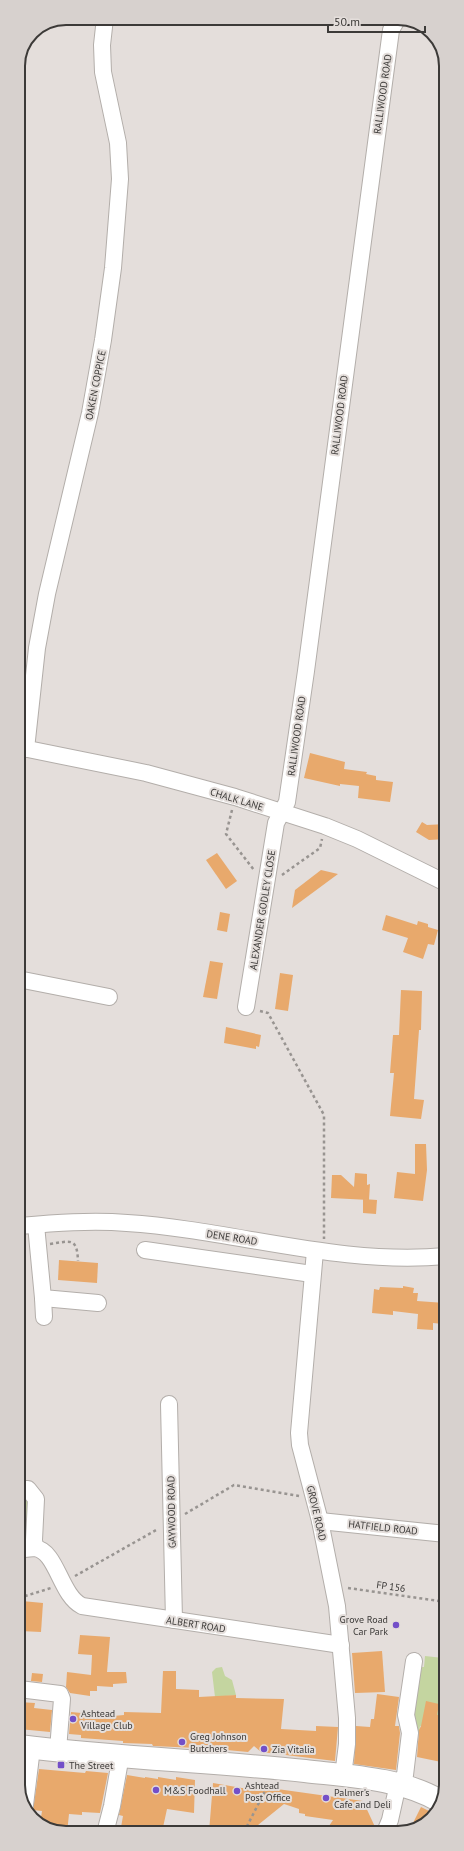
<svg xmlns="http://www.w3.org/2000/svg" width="464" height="1851" viewBox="0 0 464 1851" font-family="'PT Sans',sans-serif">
<rect width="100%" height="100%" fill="#e4dedb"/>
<g fill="#c4d5a0">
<polygon points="19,1493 31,1502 29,1543 19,1545"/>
<polygon points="425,1656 443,1658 445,1732 420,1726 417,1742 411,1716 422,1667 424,1667"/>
<polygon points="222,1667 225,1676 232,1680 236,1695 215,1697 212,1672 216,1668"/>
</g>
<g fill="#e8a96c">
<polygon points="310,753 345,762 344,769 367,772 366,774 376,776 376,780 393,782 390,802 358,798 359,786 340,784 340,786 304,778"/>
<polygon points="422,822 427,825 446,824 446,839 429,840 416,832"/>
<polygon points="217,853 237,881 226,889 206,860"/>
<polygon points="321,870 338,874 292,908 295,890"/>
<polygon points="220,912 230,914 227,932 217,930"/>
<polygon points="386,915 417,925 418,921 428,924 428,927 438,930 434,945 428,944 423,959 403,952 408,938 382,930"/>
<polygon points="210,961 223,963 217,999 203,997"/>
<polygon points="280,973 293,975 288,1011 275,1009"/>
<polygon points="401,990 422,991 421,1030 419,1030 414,1099 424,1100 421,1119 390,1116 394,1073 390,1073 393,1035 399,1035"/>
<polygon points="226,1027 261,1035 259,1047 256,1046 256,1049 224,1043"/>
<polygon points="415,1144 426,1144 427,1170 423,1201 394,1198 397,1172 415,1174"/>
<polygon points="355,1173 367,1174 367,1185 370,1184 369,1200 331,1198 332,1175 341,1175 354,1187"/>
<polygon points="363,1199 377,1200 376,1214 363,1213"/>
<polygon points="59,1260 98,1263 97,1283 58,1280"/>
<polygon points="403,1286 414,1288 413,1293 418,1293 417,1301 445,1303 443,1324 433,1323 433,1330 417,1329 418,1314 393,1311 393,1315 372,1313 374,1289 379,1290 380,1287 403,1288"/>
<polygon points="22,1601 43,1603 41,1632 20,1631"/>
<polygon points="80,1635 110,1637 107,1672 126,1672 127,1683 113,1684 113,1687 97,1686 97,1691 90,1691 90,1696 70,1693 66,1687 67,1672 91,1675 92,1655 78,1654"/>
<polygon points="382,1651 385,1692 355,1693 352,1653"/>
<polygon points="163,1671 176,1671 176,1689 199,1690 199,1697 236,1695 236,1698 284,1699 281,1729 316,1731 316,1726 338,1727 335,1761 261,1752 254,1746 248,1752 216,1749 217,1746 197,1745 197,1748 153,1746 152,1744 123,1743 123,1741 81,1738 81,1735 69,1734 71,1712 113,1716 124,1715 124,1712 161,1713"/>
<polygon points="32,1673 43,1674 42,1682 31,1681"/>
<polygon points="377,1694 399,1697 395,1726 399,1726 400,1733 396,1770 354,1764 356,1726 370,1727 371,1719 374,1719"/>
<polygon points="426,1701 439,1704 437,1715 444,1714 444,1722 446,1722 446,1763 417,1757 419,1730 421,1726"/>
<polygon points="19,1702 35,1703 34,1708 52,1710 50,1732 19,1729"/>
<polygon points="39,1769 85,1773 86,1771 108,1773 100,1813 82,1812 82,1815 69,1814 67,1833 60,1833 40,1824 42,1811 33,1810"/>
<polygon points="127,1775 145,1778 145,1777 158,1779 158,1777 176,1780 176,1777 195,1780 194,1813 167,1809 162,1832 120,1833 123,1816 119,1815"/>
<polygon points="213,1783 242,1788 269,1790 270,1788 363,1801 376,1829 376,1832 325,1832 333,1820 305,1816 305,1814 299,1813 299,1809 284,1804 258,1825 272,1832 209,1832"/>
<polygon points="421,1807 435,1814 434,1816 409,1831"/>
</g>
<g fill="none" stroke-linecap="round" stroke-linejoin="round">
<g stroke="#b3aeaa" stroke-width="18">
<g id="minor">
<polyline points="18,747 146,773 235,797 325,826 357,839 446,883"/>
<polyline points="26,749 37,648 47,594 90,413 103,340 113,268 120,179 118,143 103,72 102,45 105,18"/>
<polyline points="18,979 109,997"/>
<polyline points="246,1007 276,823 287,802 306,671 391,30 398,18"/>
<polyline points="36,1225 43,1298 98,1303"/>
<path d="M19,1226C54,1223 92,1220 127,1223C234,1230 338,1266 446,1256"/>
<polyline points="145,1250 312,1274"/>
<polyline points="315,1251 299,1433 300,1445 320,1521 337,1606 347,1718 347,1744 343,1776"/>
<polyline points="43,1298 44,1317"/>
<polyline points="169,1404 174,1620"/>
<polyline points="19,1489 28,1489 36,1499 34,1540 35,1548"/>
<polyline points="320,1521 446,1534"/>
<path d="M19,1549C24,1550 30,1548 35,1548C57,1551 60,1595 82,1606L341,1645"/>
<polyline points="19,1689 60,1694 62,1699 58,1750"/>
<polyline points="25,1805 32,1748"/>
<polyline points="385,1832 390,1820 398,1784 405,1775 410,1733 406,1715 414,1661"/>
<polyline points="105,1833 112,1806 121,1755"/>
</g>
</g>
<g stroke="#b3aeaa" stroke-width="24">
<path id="highway" d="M19,1746C114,1758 210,1761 305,1771C349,1776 401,1778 440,1801"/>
</g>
<g stroke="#989491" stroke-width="2.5" stroke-dasharray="3 3" stroke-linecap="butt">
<polyline points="232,810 226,834 254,870"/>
<polyline points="282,875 320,848 322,839"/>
<polyline points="260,1011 268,1013 324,1115 324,1239"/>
<path d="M50,1244C71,1241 77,1237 78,1261"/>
<polyline points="185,1514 234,1485 299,1496"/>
<polyline points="75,1576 158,1529"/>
<polyline points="348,1588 446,1602"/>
<polyline points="19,1598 51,1588"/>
<path d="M443,1772C449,1725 443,1677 446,1630"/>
<polyline points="244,1832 265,1791 264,1783"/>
</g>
<use href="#minor" stroke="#fff" stroke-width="16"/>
<use href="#highway" stroke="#fff" stroke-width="22"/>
</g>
<g fill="#734fc8" stroke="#e4dedb" stroke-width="1.5">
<circle cx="396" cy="1625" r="4"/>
<circle cx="73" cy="1719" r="4"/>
<circle cx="182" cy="1742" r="4"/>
<circle cx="264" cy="1749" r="4"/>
<rect x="57" y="1761" width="8" height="8" rx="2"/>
<circle cx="156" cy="1790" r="4"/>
<circle cx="237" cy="1791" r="4"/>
<circle cx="326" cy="1798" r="4"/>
</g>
<g text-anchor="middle" stroke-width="4" stroke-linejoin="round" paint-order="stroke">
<g font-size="10" fill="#3c3a38" stroke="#e4dedb">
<text transform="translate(382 94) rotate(-82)" y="4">RALLIWOOD ROAD</text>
<text transform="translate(95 385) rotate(-79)" y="4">OAKEN COPPICE</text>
<text transform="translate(339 415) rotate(-83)" y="4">RALLIWOOD ROAD</text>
<text transform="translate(296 736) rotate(-82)" y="4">RALLIWOOD ROAD</text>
<text transform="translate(237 799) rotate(17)" y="4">CHALK LANE</text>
<text transform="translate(262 910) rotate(-81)" y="4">ALEXANDER GODLEY CLOSE</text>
<text transform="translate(232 1237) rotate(9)" y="4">DENE ROAD</text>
<text transform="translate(171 1512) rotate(-91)" y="4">GAYWOOD ROAD</text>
<text transform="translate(317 1513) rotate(77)" y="4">GROVE ROAD</text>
<text transform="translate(383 1527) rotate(6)" y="4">HATFIELD ROAD</text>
<text transform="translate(391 1586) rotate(8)" y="4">FP 156</text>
<text transform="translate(196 1624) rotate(9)" y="4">ALBERT ROAD</text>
</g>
<g font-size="10" fill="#3c3a38" stroke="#e4dedb" text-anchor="start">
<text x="388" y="1623" text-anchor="end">Grove Road<tspan x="388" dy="12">Car Park</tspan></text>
<text x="81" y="1717">Ashtead<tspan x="81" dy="12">Village Club</tspan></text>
<text x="190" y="1740">Greg Johnson<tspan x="190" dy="12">Butchers</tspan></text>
<text x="272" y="1753">Zia Vitalia</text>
<text x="69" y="1769">The Street</text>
<text x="245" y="1789">Ashtead<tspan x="245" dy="12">Post Office</tspan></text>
<text x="164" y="1794">M&amp;S Foodhall</text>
<text x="334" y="1796">Palmer's<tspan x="334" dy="12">Cafe and Deli</tspan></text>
</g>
</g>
<path d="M0 0H464V1851H0ZM66 25H398A41 41 0 0 1 439 66V1785A41 41 0 0 1 398 1826H66A41 41 0 0 1 25 1785V66A41 41 0 0 1 66 25Z" fill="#d7d1ce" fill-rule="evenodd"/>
<path fill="none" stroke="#3c3a38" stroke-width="2" d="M66 25H398A41 41 0 0 1 439 66V1785A41 41 0 0 1 398 1826H66A41 41 0 0 1 25 1785V66A41 41 0 0 1 66 25Z"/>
<path d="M328 26v6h97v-6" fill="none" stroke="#3c3a38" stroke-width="2"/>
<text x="334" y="26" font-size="12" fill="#3c3a38" stroke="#e4dedb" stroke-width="3" paint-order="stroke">50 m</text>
</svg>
